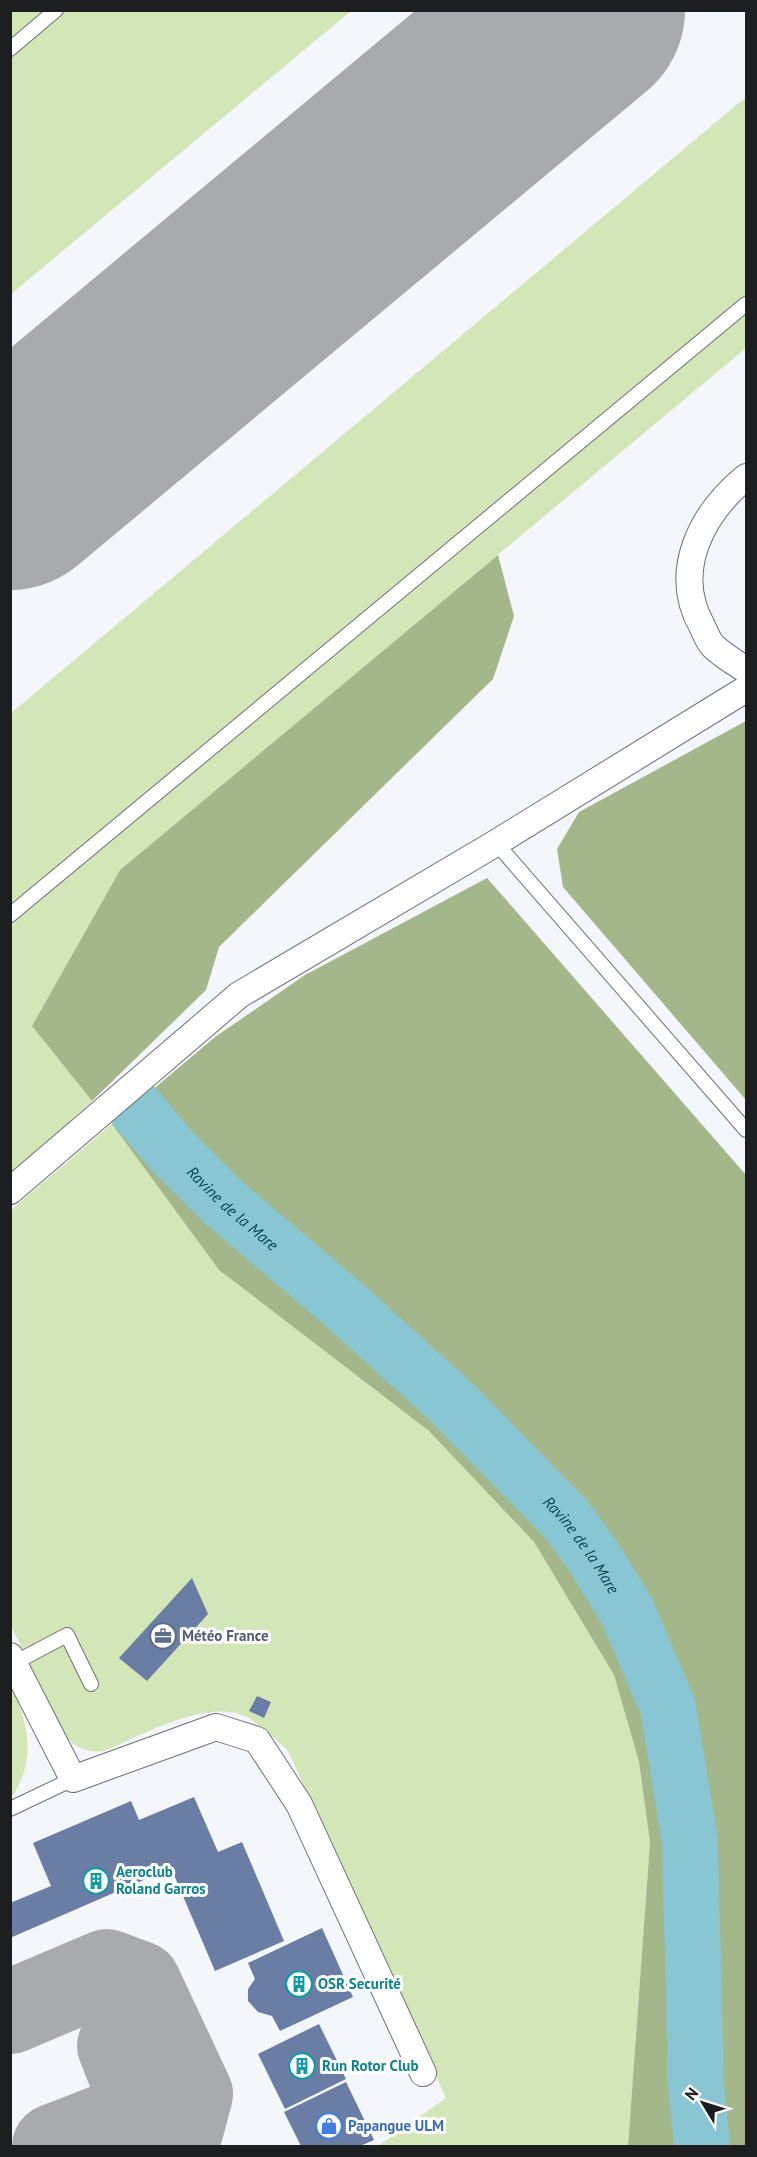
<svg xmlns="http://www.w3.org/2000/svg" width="757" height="2157" viewBox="0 0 757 2157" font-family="'PT Sans',sans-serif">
<rect width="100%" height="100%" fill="#f3f6fa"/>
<g fill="#d2e6b8">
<polygon points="11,11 351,11 11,294"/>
<polygon points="746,97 746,348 120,870 32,1026 92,1101 11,1175 10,714"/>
<path d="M112,1124L219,1270L429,1431L534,1542L614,1675L639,1762L650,1842L628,2146H378L446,2098L288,1751C276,1740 263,1727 249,1718C209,1696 143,1735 104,1751C86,1753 74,1748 64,1733L11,1626V1210Z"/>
<path d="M10,1685C29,1722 37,1762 11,1798Z"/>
</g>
<g fill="#a4b78a">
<polygon points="498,555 514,616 493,679 219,947 206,990 92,1101 32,1026 120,870"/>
<polygon points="746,721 746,1100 563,887 557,849 579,812"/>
<polygon points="487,878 746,1175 746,2146 628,2146 650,1842 639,1762 614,1675 534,1542 429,1431 219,1270 112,1124 215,1037 305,975"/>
</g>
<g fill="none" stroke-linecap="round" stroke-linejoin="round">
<path stroke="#88c6d3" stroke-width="56" id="s1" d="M135,1107L171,1150L224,1203L342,1303L449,1400L566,1519L593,1556L627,1611L668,1707L690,1842L696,2085L702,2146"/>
<g stroke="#a8aaad" stroke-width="84">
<polyline points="10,2012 107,1971 139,1983 191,2094 182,2128 146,2146"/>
<polyline points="54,2146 121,2120 137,2091 119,2046"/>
</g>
<polyline stroke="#a8aaad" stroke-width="210" points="10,485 580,10"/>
</g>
<g fill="#697da5">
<polygon points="192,1578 208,1614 147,1681 119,1658"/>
<polygon points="257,1696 271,1702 264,1718 249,1711"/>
<polygon points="194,1797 218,1852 242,1842 284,1941 215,1971 171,1868 10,1938 10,1903 51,1886 33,1843 131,1801 139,1820"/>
<polygon points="322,1928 353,1997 280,2031 272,2016 258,2012 248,2001 248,1989 255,1979 248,1963"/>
<polygon points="319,2024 346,2079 285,2109 258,2054"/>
<polygon points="346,2082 374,2140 360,2146 301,2146 284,2112"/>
</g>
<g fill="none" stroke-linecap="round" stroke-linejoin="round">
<g stroke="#6e7074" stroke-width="16">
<g id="service">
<polyline points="10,49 56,10"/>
<polyline points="496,843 746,1130"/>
<polyline points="10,915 746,304"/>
<polyline points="14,1663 67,1635 91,1684"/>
<polyline points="10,1809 73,1779"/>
</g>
</g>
<g stroke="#6e7074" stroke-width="28">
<g id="minor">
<path d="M746,477C702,513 671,571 702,626C705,632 708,641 713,646C722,655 736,663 746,670"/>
<polyline points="10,1191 239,995 496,843 746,689"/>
<polyline points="10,1656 73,1779 216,1727 257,1740 299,1804 423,2073"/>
</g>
</g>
<use href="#service" stroke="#fff" stroke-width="14"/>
<use href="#minor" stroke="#fff" stroke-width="26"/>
</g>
<defs>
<g id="office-ring" transform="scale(1.35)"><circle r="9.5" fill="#fff" stroke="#5c6f8a" stroke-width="1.5"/><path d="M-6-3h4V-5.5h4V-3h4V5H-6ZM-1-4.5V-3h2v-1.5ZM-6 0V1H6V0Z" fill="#5c6f8a"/></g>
<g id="building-ring" transform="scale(1.35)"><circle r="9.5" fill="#fff" stroke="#0f9aa8" stroke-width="1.5"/><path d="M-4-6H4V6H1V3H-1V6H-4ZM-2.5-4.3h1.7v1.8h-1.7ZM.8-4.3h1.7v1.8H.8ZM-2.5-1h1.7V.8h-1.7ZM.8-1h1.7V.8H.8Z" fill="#0f9aa8"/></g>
<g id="shop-ring" transform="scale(1.35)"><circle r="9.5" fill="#fff" stroke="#3f7fe0" stroke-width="1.5"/><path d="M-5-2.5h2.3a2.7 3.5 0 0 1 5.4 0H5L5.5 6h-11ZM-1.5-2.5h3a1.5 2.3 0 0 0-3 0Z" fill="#3f7fe0"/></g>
</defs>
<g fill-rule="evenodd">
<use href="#office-ring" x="163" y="1636"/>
<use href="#building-ring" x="96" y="1881"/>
<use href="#building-ring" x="299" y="1984"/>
<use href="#building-ring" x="302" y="2066"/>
<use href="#shop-ring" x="329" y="2126"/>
</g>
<g text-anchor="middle" stroke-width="6" stroke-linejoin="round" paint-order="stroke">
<g font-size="15" font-weight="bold" fill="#4e5e75" stroke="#fff" text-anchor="start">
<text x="182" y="1641">Météo France</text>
</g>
<g font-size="15" font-weight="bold" fill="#0d838f" stroke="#fff" text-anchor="start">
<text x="116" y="1877">Aeroclub<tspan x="116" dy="17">Roland Garros</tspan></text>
<text x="318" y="1989">OSR Securité</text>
<text x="322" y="2071">Run Rotor Club</text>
</g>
<g font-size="15" font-weight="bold" fill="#366cbe" stroke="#fff" text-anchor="start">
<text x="348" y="2131">Papangue ULM</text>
</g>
<g font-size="16" font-style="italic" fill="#0a444e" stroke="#fff">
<text dy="6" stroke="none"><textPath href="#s1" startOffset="141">Ravine de la Mare</textPath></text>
<text dy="6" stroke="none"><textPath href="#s1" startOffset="627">Ravine de la Mare</textPath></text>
</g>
</g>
<rect width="757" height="2157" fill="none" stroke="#1d1e20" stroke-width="24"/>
<g transform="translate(703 2103) rotate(308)" stroke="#ffffff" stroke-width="4.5" paint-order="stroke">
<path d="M0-4.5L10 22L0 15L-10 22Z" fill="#1d1e20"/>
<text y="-9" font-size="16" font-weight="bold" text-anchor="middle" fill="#1d1e20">N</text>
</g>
</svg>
